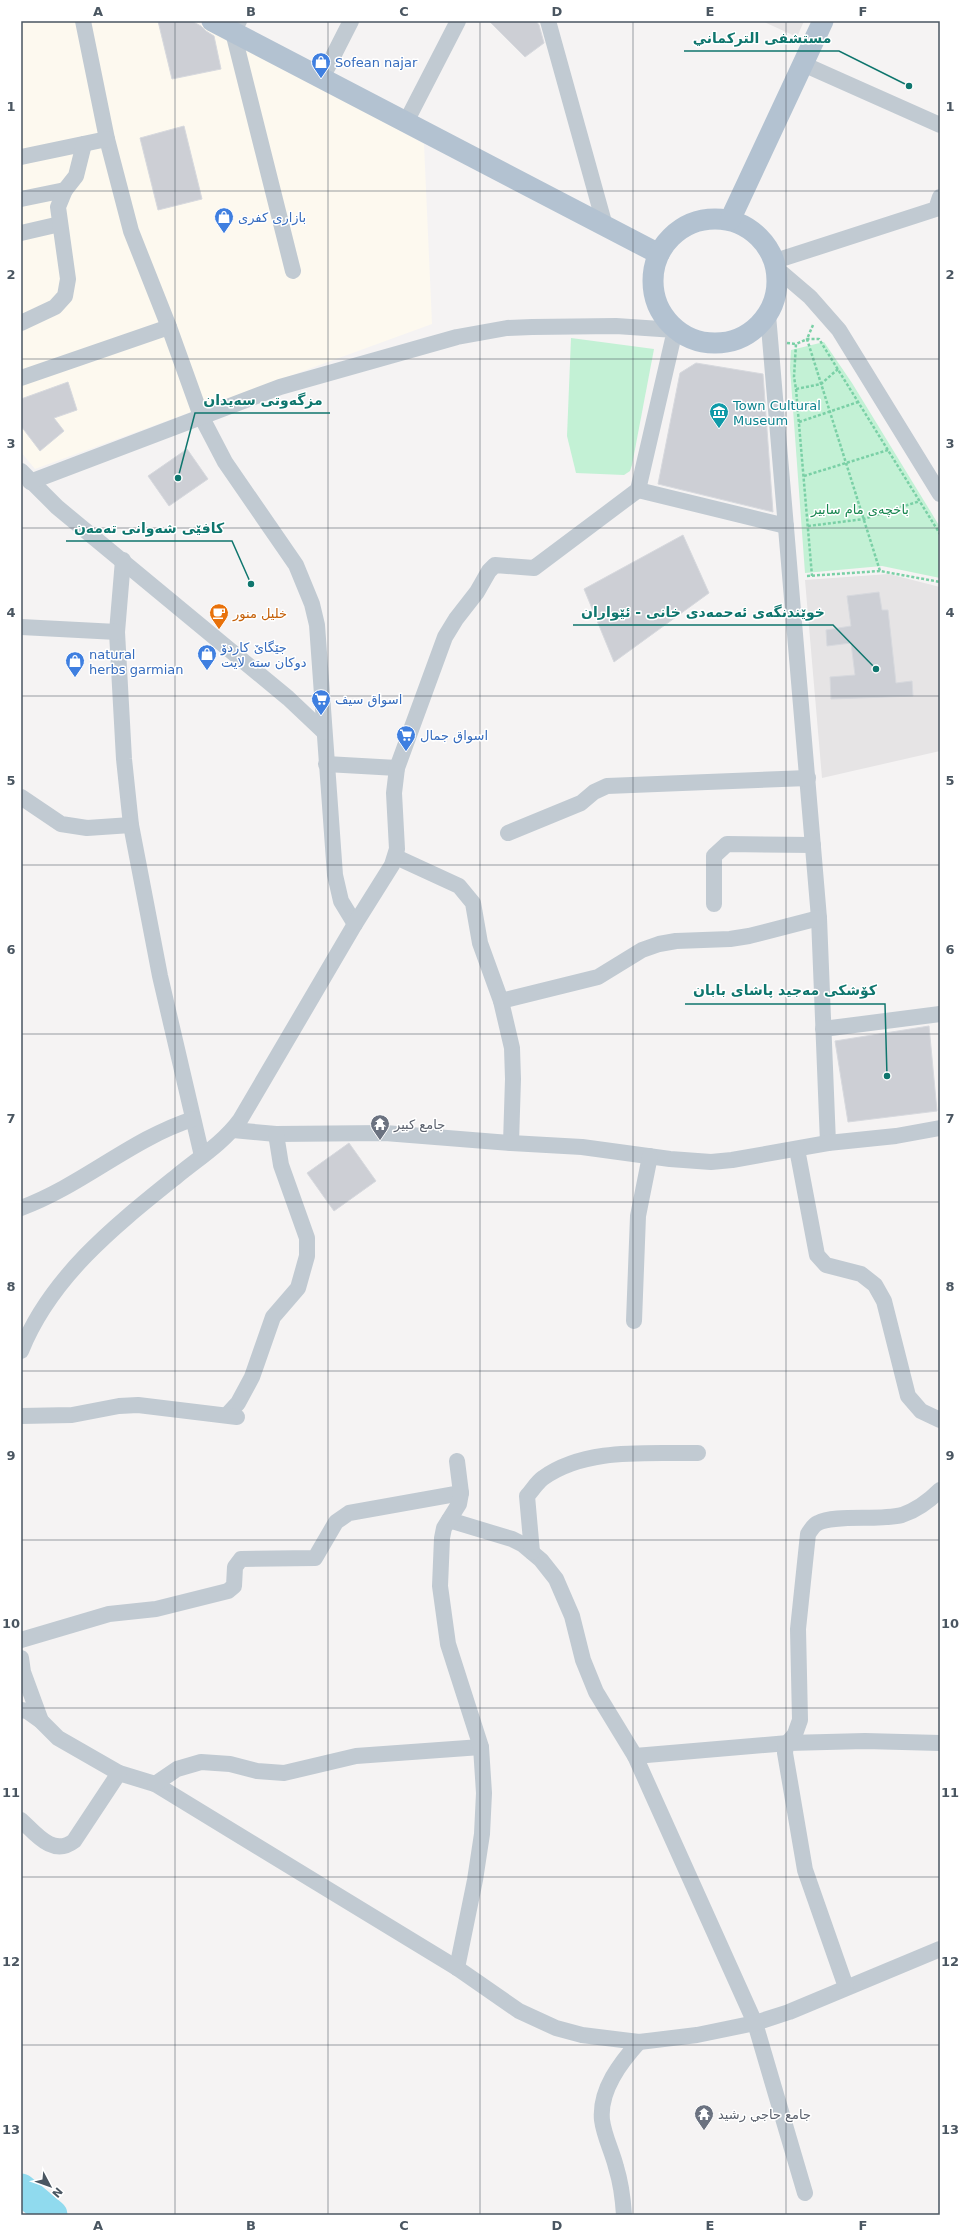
<svg xmlns="http://www.w3.org/2000/svg" width="961" height="2236" viewBox="0 0 961 2236" font-family="'DejaVu Sans','Noto Naskh Arabic',sans-serif">
<rect width="100%" height="100%" fill="#f5f3f3"/>
<polygon fill="#fdf9ef" points="21,21 193,21 271,60 424,144 432,324 35,469 21,452"/>
<g fill="#e6e4e5">
<polygon points="762,21 804,21 797,37"/>
<polygon points="889,574 940,587 940,751 822,778 805,580"/>
</g>
<g fill="#c3f1d5">
<polygon points="571,338 654,349 632,465 630,471 624,475 576,473 567,436"/>
<polygon points="824,342 852,383 940,527 940,578 882,566 805,573 790,368 791,350"/>
</g>
<g fill="none" stroke-linecap="round" stroke-linejoin="round">
<polyline stroke="#90daee" stroke-width="31" points="21,2189 52,2215"/>
</g>
<g fill="#cdcfd5" stroke="#d7d9de">
<polygon points="158,21 192,21 201,26 206,31 214,36 221,69 172,79"/>
<polygon points="489,21 536,21 539,25 544,43 525,57"/>
<polygon points="184,126 202,199 158,210 140,138"/>
<polygon points="696,363 763,374 773,512 658,484 680,373"/>
<polygon points="68,382 77,410 54,418 64,431 40,451 21,426 21,399"/>
<polygon points="187,449 208,479 169,506 148,476"/>
<polygon points="683,535 709,593 614,662 584,589"/>
<polygon points="879,592 882,610 888,610 896,683 912,681 913,696 831,699 830,677 855,675 851,643 827,646 826,630 851,626 847,596"/>
<polygon points="929,1026 937,1111 848,1122 835,1041"/>
<polygon points="349,1143 376,1181 334,1211 307,1173"/>
</g>
<g fill="none" stroke-linecap="round" stroke-linejoin="round">
<g stroke="#7ad0a6" stroke-width="2.5" stroke-dasharray="3 2" stroke-linecap="butt">
<polyline points="813,325 807,339 880,571"/>
<polyline points="787,343 796,344"/>
<polyline points="838,369 821,384 796,389 794,377 796,344 807,339 819,339 940,534"/>
<polyline points="796,389 812,576"/>
<polyline points="799,422 858,402"/>
<polyline points="804,476 888,450"/>
<polyline points="808,526 864,519 920,501"/>
<polyline points="807,576 880,571 940,582"/>
</g>
<g stroke="#c1cad2" stroke-width="16">
<polyline points="83,21 107,139 131,231 169,327 201,416 225,462 296,565 312,604 317,625 335,875 341,901 355,924"/>
<polyline points="239,21 233,32 293,271"/>
<polyline points="548,21 605,226"/>
<polyline points="803,64 940,125"/>
<polyline points="322,78 351,21"/>
<polyline points="406,122 458,21"/>
<polyline points="21,157 107,139"/>
<polyline points="21,199 65,190"/>
<polyline points="21,233 60,224"/>
<polyline points="775,261 936,209 940,197"/>
<polyline points="776,268 810,297 839,330 940,494"/>
<polyline points="768,315 819,918 828,1143"/>
<polyline points="21,323 55,307 65,296 68,279 58,207 65,190 76,176 84,144"/>
<polyline points="21,378 169,327"/>
<polyline points="21,471 57,507 288,698 324,732"/>
<polyline points="638,490 786,526"/>
<polyline points="123,560 117,632 124,759 131,825 160,976 202,1156"/>
<polyline points="21,627 117,632"/>
<polyline points="326,764 397,768"/>
<polyline points="21,797 61,824 87,828 131,825"/>
<polyline points="508,833 581,803 594,792 607,786 808,778"/>
<polyline points="396,857 459,886 473,903 480,943 501,1001 512,1048 513,1079 511,1143"/>
<polyline points="714,904 714,856 727,844 813,845"/>
<polyline points="501,1001 598,977 642,950 659,944 676,941 730,939 749,936 819,918"/>
<polyline points="823,1029 940,1014"/>
<polyline points="233,1130 276,1134 385,1133 511,1143 582,1147 670,1159 711,1162 732,1160 828,1143 896,1136 940,1128"/>
<polyline points="797,1149 817,1255 826,1265 861,1274 875,1285 884,1301 908,1396 921,1411 940,1420"/>
<path d="M21,1208C83,1185 131,1139 193,1119"/>
<polyline points="634,1321 638,1216 650,1156"/>
<path d="M21,1351C51,1276 116,1225 177,1176C199,1158 223,1143 240,1120L355,924L392,865L397,849L394,793L397,768L445,637L456,619L477,592L489,571L495,565L534,568L638,490L675,330L616,326L532,327L507,328L457,337L280,387L30,482"/>
<polyline points="227,1415 238,1403 252,1377 273,1317 298,1288 307,1256 307,1238 281,1165 276,1134"/>
<polyline points="21,1416 72,1415 119,1406 138,1405 237,1417"/>
<polyline points="449,1520 512,1539 522,1544 541,1560 556,1579 572,1616 583,1660 596,1692 635,1756 755,2023 805,2193"/>
<path d="M532,1552L527,1496C532,1491 537,1482 543,1478C586,1447 648,1454 698,1453"/>
<polyline points="21,1640 109,1614 156,1609 228,1591 234,1586 235,1567 241,1559 315,1558 336,1522 349,1513 461,1493"/>
<polyline points="21,1658 23,1672 41,1721"/>
<polyline points="21,1710 27,1711 41,1721 58,1738 119,1773 155,1784 457,1968 519,2011 556,2028 582,2035 639,2042 697,2035 755,2023 789,2012 940,1949"/>
<polyline points="635,1756 788,1743 865,1741 940,1743"/>
<polyline points="155,1784 177,1769 201,1762 230,1764 257,1771 284,1773 356,1756 481,1747"/>
<path d="M21,1820C36,1834 53,1857 74,1841L119,1773"/>
<polyline points="457,1968 475,1880 482,1834 484,1793 481,1747 448,1644 440,1586 442,1538 444,1528 459,1504 461,1493 457,1461"/>
<path d="M846,1987L805,1870L785,1753L786,1745L795,1734L800,1720L798,1629L808,1534C811,1530 813,1525 818,1523C835,1514 880,1521 902,1515C917,1510 929,1501 940,1490"/>
<path d="M624,2215C623,2199 621,2183 616,2167C612,2151 604,2136 602,2120C599,2090 621,2062 639,2042"/>
</g>
<g stroke="#b3c2d1" stroke-width="21">
<polyline points="212,21 659,254"/>
<circle cx="715" cy="281" r="62"/>
<polyline points="730,220 823,21"/>
</g>
</g>
<path fill="none" stroke="#4a5661" stroke-width="1" stroke-opacity="0.55" d="M175,21V2215M328,21V2215M480,21V2215M633,21V2215M786,21V2215M21,191H940M21,359H940M21,528H940M21,696H940M21,865H940M21,1034H940M21,1202H940M21,1371H940M21,1540H940M21,1708H940M21,1877H940M21,2045H940"/>
<defs>
<g id="shop-pin" transform="scale(1)"><path d="M0 17L-7.5 6A9.5 9.5 0 1 1 7.5 6Z" fill="#3f7fe0" stroke="#fff"/><path d="M-5-2.5h2.3a2.7 3.5 0 0 1 5.4 0H5L5.5 6h-11ZM-1.5-2.5h3a1.5 2.3 0 0 0-3 0Z" fill="#fff"/></g>
<g id="museum-pin" transform="scale(1)"><path d="M0 17L-7.5 6A9.5 9.5 0 1 1 7.5 6Z" fill="#0f9aa8" stroke="#fff"/><path d="M0-6L6-3V-2H-6V-3ZM-5-1h2V3h-2ZM-1-1h2V3h-2ZM3-1h2V3H3ZM-6 4H6V6H-6Z" fill="#fff"/></g>
<g id="cafe-pin" transform="scale(1)"><path d="M0 17L-7.5 6A9.5 9.5 0 1 1 7.5 6Z" fill="#e8710a" stroke="#fff"/><path d="M-5.5-4.5H6V0H3Q3 3.5 0 3.5H-2.5Q-5.5 3.5-5.5 0ZM3-3.2v2h1.7v-2ZM-6 4.5H4V6H-6Z" fill="#fff"/></g>
<g id="supermarket-pin" transform="scale(1)"><path d="M0 17L-7.5 6A9.5 9.5 0 1 1 7.5 6Z" fill="#3f7fe0" stroke="#fff"/><path d="M-6-5.5h2.5l.6 2H6L4.5 2H-2.5L-4.4-4H-6ZM-1.5 3.2a1.3 1.3 0 1 0 .1 0ZM3 3.2a1.3 1.3 0 1 0 .1 0Z" fill="#fff"/></g>
<g id="temple-pin" transform="scale(1)"><path d="M0 17L-7.5 6A9.5 9.5 0 1 1 7.5 6Z" fill="#6b7280" stroke="#fff"/><path d="M0-6L5-2H3V0L6.5 2.5H4V6H1.5V3h-3V6H-4V2.5H-6.5L-3 0V-2H-5Z" fill="#fff"/></g>
</defs>
<g fill-rule="evenodd">
<use href="#shop-pin" x="321" y="62"/>
<use href="#shop-pin" x="224" y="217"/>
<use href="#museum-pin" x="719" y="412"/>
<use href="#cafe-pin" x="219" y="613"/>
<use href="#shop-pin" x="207" y="654"/>
<use href="#shop-pin" x="75" y="661"/>
<use href="#supermarket-pin" x="321" y="699"/>
<use href="#supermarket-pin" x="406" y="735"/>
<use href="#temple-pin" x="380" y="1124"/>
<use href="#temple-pin" x="704" y="2114"/>
</g>
<g text-anchor="middle" stroke-width="3" stroke-linejoin="round" paint-order="stroke">
<g font-size="13" fill="#366cbe" stroke="#fff" text-anchor="start">
<text x="335" y="67">Sofean najar</text>
<text x="238" y="222">بازاری کفری</text>
<text x="221" y="652">جێگاێ کاردۆ<tspan x="221" dy="15">دوکان ستە لایت</tspan></text>
<text x="89" y="659">natural<tspan x="89" dy="15">herbs garmian</tspan></text>
<text x="335" y="704">اسواق سيف</text>
<text x="420" y="740">اسواق جمال</text>
</g>
<g font-size="13" fill="#0d838f" stroke="#fff" text-anchor="start">
<text x="733" y="410">Town Cultural<tspan x="733" dy="15">Museum</tspan></text>
</g>
<g font-size="13" fill="#17864f" stroke="#fff">
<text x="860" y="514">باخچەی مام سابیر</text>
</g>
<g font-size="13" fill="#c56008" stroke="#fff" text-anchor="start">
<text x="233" y="618">خلیل منور</text>
</g>
<g font-size="13" fill="#5b616d" stroke="#fff" text-anchor="start">
<text x="394" y="1129">جامع كبير</text>
<text x="718" y="2119">جامع حاجي رشيد</text>
</g>
</g>
<path fill="none" stroke="#0f766e" stroke-width="1.5" d="M909 86L839 51H684M178 478L195 413H330M251 584L232 541H66M876 669L833 625H573M887 1076L885 1004H685"/>
<g fill="#0f766e" stroke="#fff" stroke-width="1.5">
<circle cx="909" cy="86" r="4"/>
<circle cx="178" cy="478" r="4"/>
<circle cx="251" cy="584" r="4"/>
<circle cx="876" cy="669" r="4"/>
<circle cx="887" cy="1076" r="4"/>
</g>
<g font-size="14" text-anchor="middle" font-weight="bold" fill="#0f766e" stroke="#fff" stroke-width="3" stroke-linejoin="round" paint-order="stroke">
<text x="762" y="43">مستشفى التركماني</text>
<text x="263" y="405">مزگەوتی سەیدان</text>
<text x="149" y="533">کافێی شەوانی تەمەن</text>
<text x="703" y="617">خوێندنگەی ئەحمەدی خانی - ئێواران</text>
<text x="785" y="995">کۆشکی مەجید پاشای بابان</text>
</g>
<rect width="961" height="2236" fill="none" stroke="#ffffff" stroke-width="44"/>
<g transform="translate(50 2186) rotate(131)" stroke="#ffffff" stroke-width="3" paint-order="stroke">
<path d="M0-3L7 15L0 10L-7 15Z" fill="#4a5661"/>
<text y="-6" font-size="11" font-weight="bold" text-anchor="middle" fill="#4a5661">N</text>
</g>
<rect x="22" y="22" width="917" height="2192" fill="none" stroke="#4a5661" stroke-width="1.5"/>
<g font-size="13" text-anchor="middle" font-weight="bold" fill="#4a5661">
<text x="98" y="16">A</text>
<text x="251" y="16">B</text>
<text x="404" y="16">C</text>
<text x="557" y="16">D</text>
<text x="710" y="16">E</text>
<text x="863" y="16">F</text>
<text x="11" y="111">1</text>
<text x="950" y="111">1</text>
<text x="11" y="279">2</text>
<text x="950" y="279">2</text>
<text x="11" y="448">3</text>
<text x="950" y="448">3</text>
<text x="11" y="617">4</text>
<text x="950" y="617">4</text>
<text x="11" y="785">5</text>
<text x="950" y="785">5</text>
<text x="11" y="954">6</text>
<text x="950" y="954">6</text>
<text x="11" y="1123">7</text>
<text x="950" y="1123">7</text>
<text x="11" y="1291">8</text>
<text x="950" y="1291">8</text>
<text x="11" y="1460">9</text>
<text x="950" y="1460">9</text>
<text x="11" y="1628">10</text>
<text x="950" y="1628">10</text>
<text x="11" y="1797">11</text>
<text x="950" y="1797">11</text>
<text x="11" y="1966">12</text>
<text x="950" y="1966">12</text>
<text x="11" y="2134">13</text>
<text x="950" y="2134">13</text>
<text x="98" y="2230">A</text>
<text x="251" y="2230">B</text>
<text x="404" y="2230">C</text>
<text x="557" y="2230">D</text>
<text x="710" y="2230">E</text>
<text x="863" y="2230">F</text>
</g>
</svg>
